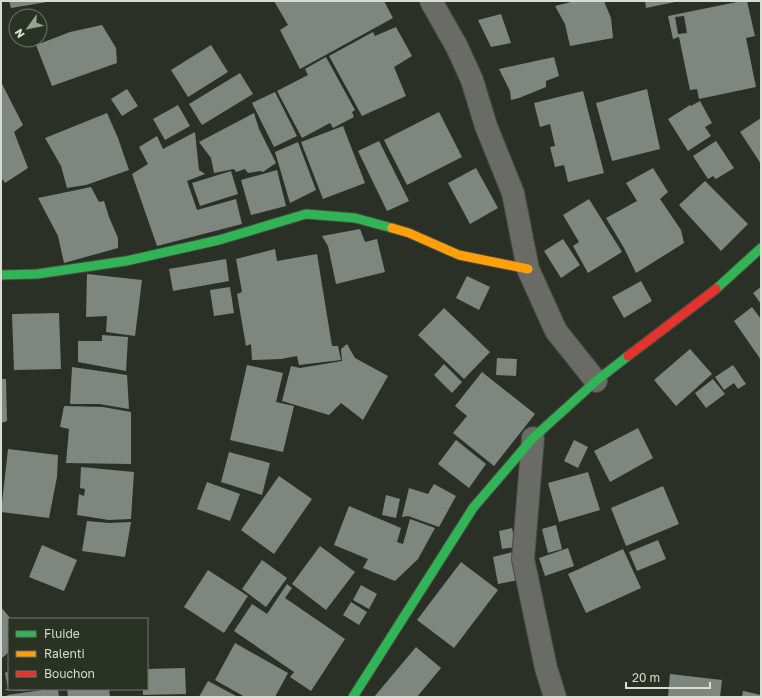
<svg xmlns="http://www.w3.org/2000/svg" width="762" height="698" viewBox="0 0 762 698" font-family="'Golos Text',sans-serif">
<rect width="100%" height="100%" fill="#2b3026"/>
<g fill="#7f867f" fill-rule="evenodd">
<polygon points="9,1 47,1 47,2 11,8"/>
<polygon points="274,1 384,1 393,18 300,69 280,30 288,25"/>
<polygon points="575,1 604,1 611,18 613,38 570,46 565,24 555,6"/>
<polygon points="645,1 675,1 675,2 646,8"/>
<path d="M742,1H747L755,36L746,38L756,87L699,99L697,89L690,90L679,37L673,39L668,16ZM684,16L687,33L678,34L675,17Z"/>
<polygon points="501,14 511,43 491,47 478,20"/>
<polygon points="102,25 116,48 117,63 52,86 36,45 70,32"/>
<polygon points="396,27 412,56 394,67 406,96 362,116 329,56 373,32 375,36"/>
<polygon points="211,45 228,72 188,97 171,70"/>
<polygon points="326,57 355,110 352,112 354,117 333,128 330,123 302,138 277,91 308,75 305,69"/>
<polygon points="554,57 559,76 546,81 546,87 519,98 511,100 510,91 499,69"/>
<polygon points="240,73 253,94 202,125 189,104"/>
<polygon points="1,82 23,125 14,132 28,168 5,183 1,177"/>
<polygon points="127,89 138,106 122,116 111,99"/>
<polygon points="647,89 660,149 612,161 596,103"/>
<polygon points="583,91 604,173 568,182 564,165 555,167 550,147 555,146 550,124 540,127 534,103"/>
<polygon points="275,92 297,136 274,147 252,103"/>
<polygon points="700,101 712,123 705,127 711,136 688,151 668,119 690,105 691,106"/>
<polygon points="178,105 190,126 165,140 153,119"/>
<polygon points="439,112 462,157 407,185 384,140"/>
<polygon points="107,113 118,138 129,170 86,185 67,188 61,166 45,138"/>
<polygon points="254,113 259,129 276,163 263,172 261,171 248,173 245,169 236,172 234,169 214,173 211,158 199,142"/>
<polygon points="761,118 761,164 740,132"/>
<polygon points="343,126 365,183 323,199 301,142"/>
<polygon points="195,132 199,170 205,174 187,181 197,210 236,199 242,224 157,246 132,174 148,164 139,147 157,136 163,149"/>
<polygon points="379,141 409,201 387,211 358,151"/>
<polygon points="716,141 734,168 716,179 713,176 708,179 693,156"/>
<polygon points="298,142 316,190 290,203 275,152"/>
<polygon points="476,168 498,208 470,224 448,183"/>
<polygon points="653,168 668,192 660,199 681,230 684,243 636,273 624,248 606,218 637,201 626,183"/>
<polygon points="277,170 286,206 251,215 241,180"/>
<polygon points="231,171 238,194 200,206 192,183"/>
<polygon points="705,181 748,224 721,251 679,205"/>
<polygon points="91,187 99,202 104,201 109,217 118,238 118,248 64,263 58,236 38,198"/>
<polygon points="589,199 622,252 588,273 573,246 579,242 563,215"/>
<polygon points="360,229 365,242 377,239 385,272 336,284 328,246 322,236"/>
<polygon points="563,239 580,265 561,278 544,251"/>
<polygon points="275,249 277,261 317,254 332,346 338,346 341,360 299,365 297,356 281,359 252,360 251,344 246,346 237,294 242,292 236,259"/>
<polygon points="226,259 229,281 173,291 169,269"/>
<polygon points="87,274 142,280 135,336 106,332 107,316 86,317"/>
<polygon points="467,276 490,287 479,310 456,298"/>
<polygon points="641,281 652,301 624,318 612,297"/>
<polygon points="230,287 234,313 214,316 210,290"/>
<polygon points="761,287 761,304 753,293"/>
<polygon points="752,307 761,319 761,360 734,321"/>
<polygon points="444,308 490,352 464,379 418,335"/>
<polygon points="59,313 61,369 14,370 12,314"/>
<polygon points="102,335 128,337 126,371 78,362 78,341 102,341"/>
<polygon points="347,344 355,358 388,376 363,420 341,403 329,415 282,401 291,366 300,368 342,361 341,349"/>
<polygon points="690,349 712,374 676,406 654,380"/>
<polygon points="497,358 517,359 516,376 496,375"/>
<polygon points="444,364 462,382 452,393 434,375"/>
<polygon points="247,365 283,373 276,402 294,406 283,452 230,440"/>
<polygon points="733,365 746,384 738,389 734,383 724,390 715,377"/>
<polygon points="72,367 127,375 129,409 99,404 70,404"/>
<polygon points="482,372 535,414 494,466 453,433 467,416 455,406"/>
<polygon points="1,379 6,379 7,421 1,423"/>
<polygon points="713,379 725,394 706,408 695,393"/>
<polygon points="64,406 103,407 131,412 131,464 66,463 69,429 60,427"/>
<polygon points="638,428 653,458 610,482 594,451"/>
<polygon points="456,440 486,464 469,488 438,464"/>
<polygon points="574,440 588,447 578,468 564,461"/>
<polygon points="8,449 58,455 57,477 49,518 1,512"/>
<polygon points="229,452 270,463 262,495 221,482"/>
<polygon points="81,467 134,472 131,519 109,520 77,515 79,494 84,496 85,489 80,488"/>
<polygon points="588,472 600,510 559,522 548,483"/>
<polygon points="279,476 312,499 274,554 241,530"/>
<polygon points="207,482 240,494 230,521 197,509"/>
<polygon points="434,484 456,496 439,527 408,516 402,517 409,488 428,494"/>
<polygon points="663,486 679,524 626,546 611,508"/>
<polygon points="386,495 400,499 396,518 382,515"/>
<polygon points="349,506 401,528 397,542 403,544 410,519 435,528 418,559 395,581 363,568 368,559 334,545"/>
<polygon points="87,521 109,523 131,522 125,557 82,551"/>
<polygon points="556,525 562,549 548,553 542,529"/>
<polygon points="512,528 516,547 502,549 499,531"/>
<polygon points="658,540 666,559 637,571 629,552"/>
<polygon points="42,545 77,560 64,591 29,577"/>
<polygon points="320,546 355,572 326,610 292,584"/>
<polygon points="568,548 574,566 545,576 539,558"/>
<polygon points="623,549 641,588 586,613 568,574"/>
<polygon points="513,552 519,580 498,584 493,557"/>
<polygon points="262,560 287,578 266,607 242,589"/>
<polygon points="461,562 498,590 454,648 417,620"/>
<polygon points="208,570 248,596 224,633 184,607"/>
<polygon points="287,584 292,588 285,598 345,639 311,691 290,677 294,672 234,631 252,604 267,614"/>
<polygon points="361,585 377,594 369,609 353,600"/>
<polygon points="351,602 367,612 359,625 343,615"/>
<polygon points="1,607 11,619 9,619 9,652 1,659"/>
<polygon points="235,643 288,673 275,697 245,697 215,680"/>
<polygon points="416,647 441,668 417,697 374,697"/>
<polygon points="185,668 186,694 143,695 143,689 147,689 147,669"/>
<polygon points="9,671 9,689 31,690 23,691 5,690 6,689 8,689 5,673"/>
<polygon points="670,674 722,680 720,697 668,697"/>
<polygon points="208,681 238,697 199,697"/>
<polygon points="50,689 58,689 59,697 7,697 7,695"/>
<polygon points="67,689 109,689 110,697 68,697"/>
<polygon points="743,691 761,695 761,697 742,697"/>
</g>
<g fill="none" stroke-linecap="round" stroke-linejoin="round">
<g stroke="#474b42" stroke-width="24">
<g id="street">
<polyline points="431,1 457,47 472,80 486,126 513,193 528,269 556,331 596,381"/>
<polyline points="533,438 523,559 546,668 555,697"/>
</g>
</g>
<g stroke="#474b42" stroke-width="11">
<g id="fast">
<polyline points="1,275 37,274 126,261 219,240 306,214 355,218 392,228"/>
<polyline points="716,289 761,248"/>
<polyline points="353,697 473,508 533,438 596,381 628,356"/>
</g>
</g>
<g stroke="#474b42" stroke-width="11">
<polyline id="slow" points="392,228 409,233 459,255 528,269"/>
</g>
<g stroke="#474b42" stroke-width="11">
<polyline id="jam" points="628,356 716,289"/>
</g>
<use href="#street" stroke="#6a6b67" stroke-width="22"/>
<use href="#fast" stroke="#30b455" stroke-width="9"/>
<use href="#slow" stroke="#ff9f0a" stroke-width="9"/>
<use href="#jam" stroke="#e5322d" stroke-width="9"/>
</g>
<rect width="762" height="698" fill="none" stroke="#d7ddd2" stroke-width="4"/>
<rect x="8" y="618" width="140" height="72" fill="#2a3323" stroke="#6f7769"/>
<rect x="16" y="631" width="20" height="6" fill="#30b455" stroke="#6f7769"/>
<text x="44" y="638" font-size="12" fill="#d7ddd2">Fluide</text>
<rect x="16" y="651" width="20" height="6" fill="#ff9f0a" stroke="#6f7769"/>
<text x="44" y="658" font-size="12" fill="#d7ddd2">Ralenti</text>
<rect x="16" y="671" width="20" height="6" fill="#e5322d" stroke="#6f7769"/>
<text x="44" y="678" font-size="12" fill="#d7ddd2">Bouchon</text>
<g transform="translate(28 28) rotate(237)"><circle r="19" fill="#2a3323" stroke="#6f7769"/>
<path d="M0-3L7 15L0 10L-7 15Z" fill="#9ba096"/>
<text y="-6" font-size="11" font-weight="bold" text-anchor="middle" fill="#d7ddd2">N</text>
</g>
<path d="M626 682v6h84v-6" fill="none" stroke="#d7ddd2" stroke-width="2"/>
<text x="632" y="682" font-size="12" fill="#d7ddd2" stroke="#2a3323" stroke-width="3" paint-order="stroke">20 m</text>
</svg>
